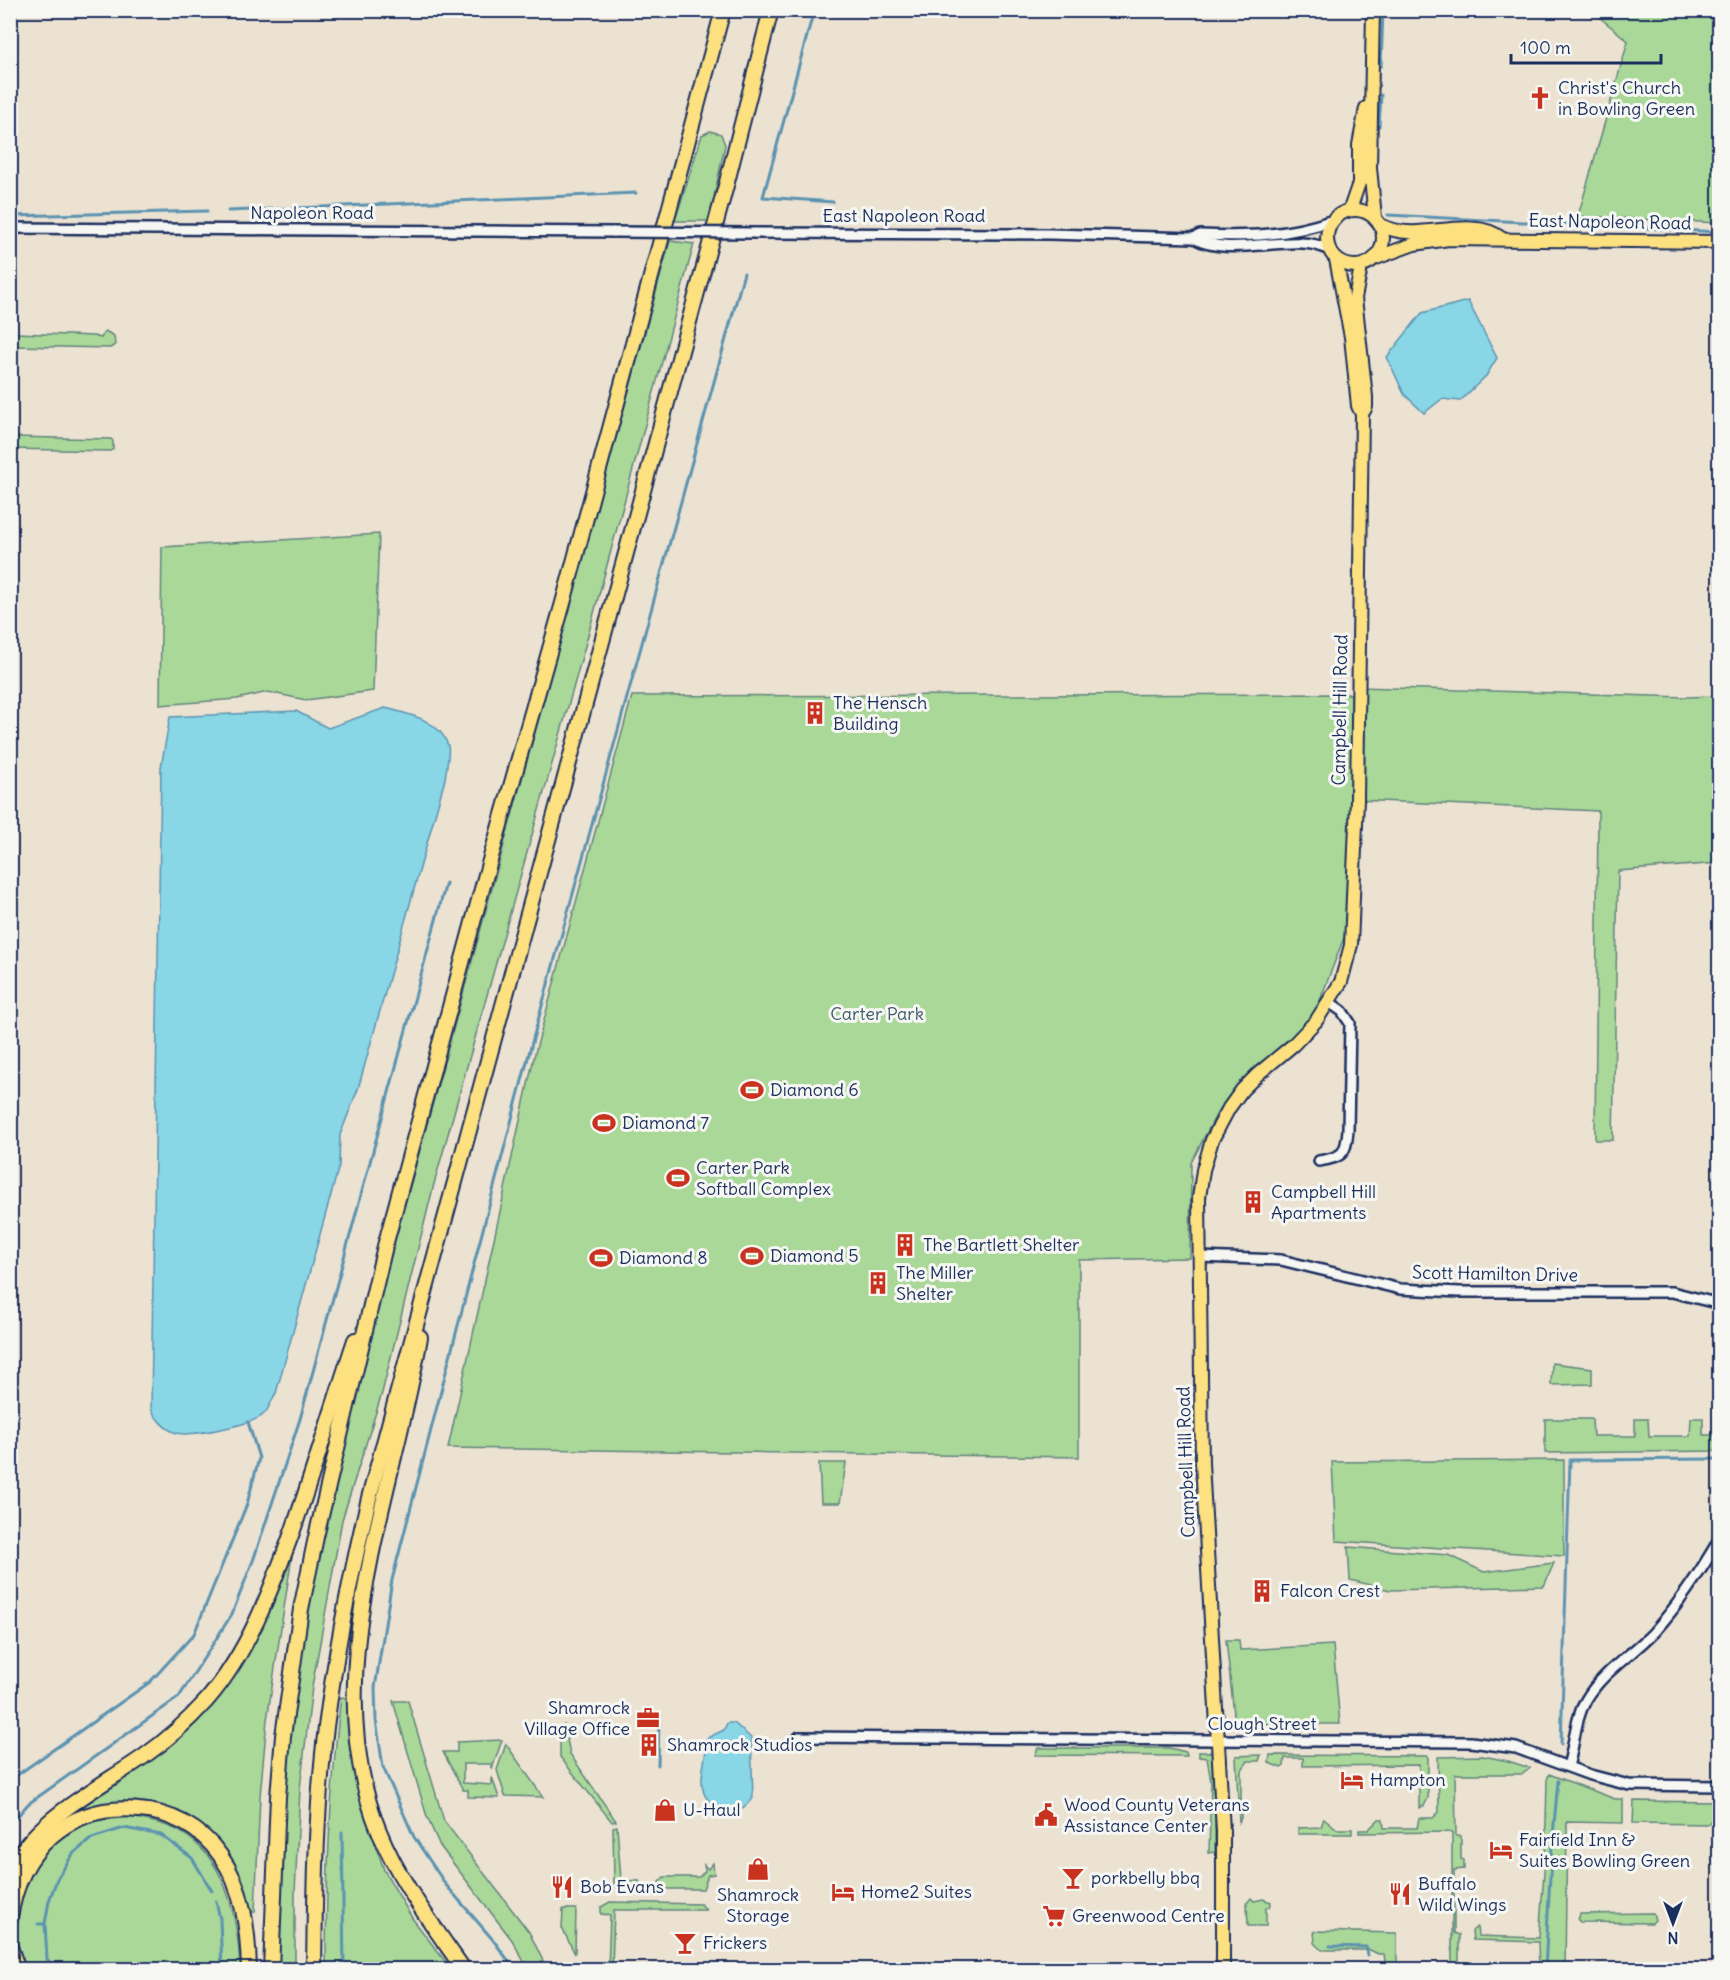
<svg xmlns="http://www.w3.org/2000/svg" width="1730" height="1980" viewBox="0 0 1730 1980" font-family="Delius,sans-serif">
<rect width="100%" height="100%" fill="#ece2d2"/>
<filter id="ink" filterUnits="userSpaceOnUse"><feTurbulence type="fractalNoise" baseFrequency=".0167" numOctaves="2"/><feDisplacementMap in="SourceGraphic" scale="12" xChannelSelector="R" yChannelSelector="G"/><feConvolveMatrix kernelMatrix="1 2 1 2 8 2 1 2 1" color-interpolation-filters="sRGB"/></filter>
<g filter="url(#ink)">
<g fill="#a9d899" stroke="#62847c" stroke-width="1.5">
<polygon points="1592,11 1719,11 1719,223 1578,216 1628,41"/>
<polygon points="710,131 721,134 725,145 709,221 675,221 702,135"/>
<polygon points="670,241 694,244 587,639 434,1184 382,1393 342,1520 312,1687 300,1789 295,1892 295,1969 273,1970 291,1675 360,1368"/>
<polygon points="105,331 114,336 115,345 110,348 13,346 11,341 11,335 17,333 94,336 101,338"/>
<polygon points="10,437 111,439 113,441 113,449 110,451 11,449"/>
<polygon points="379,534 373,691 306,700 268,692 237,699 160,705 162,547"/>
<polygon points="1358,687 1686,697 1719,696 1719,863 1618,871 1613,1140 1595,1140 1598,811 1357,800"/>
<polygon points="1351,694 1351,840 1346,932 1316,1011 1282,1048 1243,1081 1217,1113 1191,1163 1190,1258 1079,1260 1079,1457 448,1448 534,1057 632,696"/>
<polygon points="1552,1363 1592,1368 1592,1384 1551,1385"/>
<polygon points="1691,1418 1703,1418 1703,1435 1719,1435 1719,1451 1545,1453 1545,1419 1592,1419 1593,1436 1635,1436 1635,1419 1648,1419 1649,1436 1690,1436"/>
<polygon points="1564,1460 1564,1556 1336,1541 1332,1462"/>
<polygon points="819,1463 846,1463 840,1503 821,1503"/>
<polygon points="1348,1547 1448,1555 1484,1572 1554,1563 1544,1586 1390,1590 1350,1580"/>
<path d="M293,1549L267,1720L260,1796L255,1912H250C246,1892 241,1873 230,1856C198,1808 132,1786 79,1812L77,1810L122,1781L127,1774L229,1682L247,1654L269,1610Z"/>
<polygon points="1226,1640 1239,1640 1240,1650 1333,1645 1340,1724 1235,1724"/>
<path d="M341,1697L347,1698L349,1742L354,1768L359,1793L384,1870L412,1918L451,1969H326C326,1878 330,1788 341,1697Z"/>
<polygon points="393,1701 408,1701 444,1821 529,1932 547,1969 528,1969 512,1940 440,1846 427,1817"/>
<polygon points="564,1725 570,1754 616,1821 612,1822 560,1757 560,1728"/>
<polygon points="502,1740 492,1769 491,1764 463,1764 463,1783 492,1785 492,1777 499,1798 468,1797 468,1790 463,1790 443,1752 457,1752 457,1742"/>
<polygon points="506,1744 543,1797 505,1796 497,1770"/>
<polygon points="1038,1748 1169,1748 1186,1752 1187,1756 1035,1755"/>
<polygon points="1199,1752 1212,1752 1215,1772 1215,1852 1209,1853 1211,1782 1207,1758 1199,1757"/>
<polygon points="1261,1755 1259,1761 1248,1761 1241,1771 1241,1818 1239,1822 1236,1756"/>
<polygon points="1270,1755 1428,1756 1428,1798 1424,1806 1419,1808 1419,1765 1303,1766 1303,1758 1285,1758 1284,1766 1281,1768 1269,1763"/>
<polygon points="1483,1756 1508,1761 1530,1768 1523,1774 1455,1774 1456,1836 1461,1836 1461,1859 1464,1860 1464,1869 1454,1870 1454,1933 1459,1935 1459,1969 1452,1969 1452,1832 1359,1833 1359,1830 1368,1830 1379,1819 1383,1819 1384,1828 1417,1828 1419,1818 1433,1818 1439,1812 1438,1757"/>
<polygon points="1549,1774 1615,1799 1623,1799 1623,1823 1567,1822 1565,1969 1539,1969 1538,1942 1473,1940 1472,1931 1477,1927 1478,1936 1539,1938 1545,1859 1547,1780"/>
<polygon points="1634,1801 1719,1802 1720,1803 1717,1803 1717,1813 1708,1824 1633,1823"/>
<path d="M130,1817C146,1820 161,1822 175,1829C227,1854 238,1918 240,1969L26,1970L18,1952L16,1932L18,1908L27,1876L53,1841L75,1826L93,1821Z"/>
<polygon points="1324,1818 1337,1829 1352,1829 1352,1834 1298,1834 1298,1828 1321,1827"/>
<polygon points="617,1826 621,1880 639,1881 642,1888 639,1889 616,1887 614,1884 613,1827"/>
<polygon points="713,1863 714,1874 708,1875 703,1889 664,1889 659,1882 664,1877 699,1877 705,1871 704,1865 708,1869"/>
<polygon points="1251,1898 1254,1901 1263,1899 1271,1902 1269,1907 1266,1908 1266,1926 1248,1926 1247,1903"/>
<polygon points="610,1902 701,1904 706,1910 614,1910 612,1969 608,1969 610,1915 601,1914 601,1907"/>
<polygon points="563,1909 576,1909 575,1954 562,1928"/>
<polygon points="1653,1913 1655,1920 1652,1923 1580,1922 1578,1920 1580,1914"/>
<polygon points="1314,1931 1396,1933 1397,1935 1397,1969 1386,1969 1384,1954 1378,1954 1370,1950 1322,1950 1315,1943"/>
</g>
<g fill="#88d6e6" stroke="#5c93b0" stroke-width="1.5">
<polygon points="1468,301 1497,358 1486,376 1460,401 1442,399 1424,413 1404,394 1387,357 1422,313"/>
<path d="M385,708C407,714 439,719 448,745C450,754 446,769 445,779L358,1089L340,1135L339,1166L276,1393C272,1399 269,1409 264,1414C255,1424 191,1437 177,1433C165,1430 155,1418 151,1408L161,767L170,717L296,711L328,728Z"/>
<path d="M727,1723H734L751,1738L753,1798L744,1807L733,1813C686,1800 706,1773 707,1738L724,1730Z"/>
</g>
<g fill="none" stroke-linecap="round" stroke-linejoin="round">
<g stroke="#5c93b0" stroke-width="3">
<polyline points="814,10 763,197 833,202"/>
<polyline points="1381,66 1383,10"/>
<polyline points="1379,126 1381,95"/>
<polyline points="228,211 636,193"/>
<polyline points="1388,215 1720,232"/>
<polyline points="10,216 207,211"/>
<polyline points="1561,1744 1570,1460 1720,1459"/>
<polyline points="658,1765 659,1721"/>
<polyline points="10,1780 150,1682 194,1634 247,1504 259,1458 248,1422"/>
<polyline points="10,1825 28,1804 179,1697 232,1614 254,1558 300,1419 446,883"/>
<polyline points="342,1832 344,1970"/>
<polyline points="216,1901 220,1919 222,1970"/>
<polyline points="38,1924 45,1924 47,1959 56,1970"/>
<polyline points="45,1924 49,1901 57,1879 73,1854 92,1838 124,1828 161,1835 192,1858 212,1891"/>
<polyline points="1330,1946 1366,1947 1368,1955"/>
<polyline points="515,1970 494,1941 446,1885 414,1837 383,1767 376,1720 375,1688 392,1580 489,1206 534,1035 744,273"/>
<polyline points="1545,1970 1551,1857 1558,1781"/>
</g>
<g stroke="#1b2f5e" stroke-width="14">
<g id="minor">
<polyline points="10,228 614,232"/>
<path d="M755,233L1050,234L1194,238L1200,235C1246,237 1289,236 1333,220"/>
<path d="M1194,238C1223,255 1270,241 1302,243C1312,243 1321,246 1330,250"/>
<path d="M1319,1161C1343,1157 1346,1154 1348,1130L1350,1023L1342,1011L1329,1002"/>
<polyline points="1200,1257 1281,1260 1400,1289 1459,1292 1672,1292 1720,1304"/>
<polyline points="799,1737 1471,1742 1516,1748 1590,1775 1629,1785 1720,1786"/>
<path d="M1568,1766C1575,1744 1574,1721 1586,1700C1602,1672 1632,1655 1654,1632C1680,1603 1701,1571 1720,1538"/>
</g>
</g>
<g stroke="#1b2f5e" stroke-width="16">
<g id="major">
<polyline points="1373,10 1370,168 1375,217"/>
<polyline points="1350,209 1359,183 1359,145 1366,108"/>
<circle cx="1355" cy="238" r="28"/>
<path d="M1380,225C1389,229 1398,232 1408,232C1435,234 1478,219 1501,238"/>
<polyline points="1376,258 1414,244 1449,239 1720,242"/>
<polyline points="1361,267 1355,298 1366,397 1366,407 1362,414"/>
<polyline points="1223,1970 1223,1831 1202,1463 1199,1198 1203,1170 1212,1140 1229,1108 1242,1090 1258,1074 1293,1045 1316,1021 1341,982 1351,945 1357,800 1362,414 1358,406 1351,337 1336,259"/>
</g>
</g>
<g stroke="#1b2f5e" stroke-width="18">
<g id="highway">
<path d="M420,1337C394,1494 315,1675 379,1831C399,1881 433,1925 464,1970"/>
<path d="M10,1872C31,1821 99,1788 143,1757C166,1741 188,1721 207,1700C249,1651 271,1590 293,1530C315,1467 334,1403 355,1340"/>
<path d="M10,1919C19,1851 68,1803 139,1810C171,1812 201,1828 220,1855C244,1889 248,1930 249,1970"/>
<polyline points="10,1947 18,1970"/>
<polyline points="271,1970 278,1797 283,1736 301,1609 316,1537 385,1246 485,878 563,603 723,10"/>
<path d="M314,1970C315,1889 316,1807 326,1727C336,1650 351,1573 369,1498L727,182L771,10"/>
</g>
</g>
<use href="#minor" stroke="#f6f6f2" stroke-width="9"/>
<use href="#major" stroke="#fde080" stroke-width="12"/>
<use href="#highway" stroke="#fde080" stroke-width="14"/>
<g stroke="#1b2f5e" stroke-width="14" stroke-linecap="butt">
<polyline id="minor-bridge" points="614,232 755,233"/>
</g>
<use href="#minor-bridge" stroke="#f6f6f2" stroke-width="9"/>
</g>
</g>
<defs>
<g id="church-bare" transform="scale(1.8)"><path d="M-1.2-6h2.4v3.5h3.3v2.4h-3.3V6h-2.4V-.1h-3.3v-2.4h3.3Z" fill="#c8321e" stroke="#f6f6f2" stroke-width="2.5" paint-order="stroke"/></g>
<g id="building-bare" transform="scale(1.8)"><path d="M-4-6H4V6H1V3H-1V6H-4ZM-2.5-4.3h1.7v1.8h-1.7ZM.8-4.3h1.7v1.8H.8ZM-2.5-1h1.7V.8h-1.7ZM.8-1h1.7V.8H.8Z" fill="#c8321e" stroke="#f6f6f2" stroke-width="2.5" paint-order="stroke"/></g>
<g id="stadium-bare" transform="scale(1.8)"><path d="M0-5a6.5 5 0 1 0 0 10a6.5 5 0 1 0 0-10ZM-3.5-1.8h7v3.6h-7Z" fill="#c8321e" stroke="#f6f6f2" stroke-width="2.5" paint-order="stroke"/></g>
<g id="office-bare" transform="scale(1.8)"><path d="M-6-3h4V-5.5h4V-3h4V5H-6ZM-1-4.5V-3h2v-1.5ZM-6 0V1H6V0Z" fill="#c8321e" stroke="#f6f6f2" stroke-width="2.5" paint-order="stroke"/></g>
<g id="hotel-bare" transform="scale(1.8)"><path d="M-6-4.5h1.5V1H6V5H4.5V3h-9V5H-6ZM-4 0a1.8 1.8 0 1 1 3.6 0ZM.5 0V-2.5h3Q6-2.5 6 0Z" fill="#c8321e" stroke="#f6f6f2" stroke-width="2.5" paint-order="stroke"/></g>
<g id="shop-bare" transform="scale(1.8)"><path d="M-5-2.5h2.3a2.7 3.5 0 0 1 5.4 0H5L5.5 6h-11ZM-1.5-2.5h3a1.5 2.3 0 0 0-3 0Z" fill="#c8321e" stroke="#f6f6f2" stroke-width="2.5" paint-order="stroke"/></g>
<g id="civic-bare" transform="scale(1.8)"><path d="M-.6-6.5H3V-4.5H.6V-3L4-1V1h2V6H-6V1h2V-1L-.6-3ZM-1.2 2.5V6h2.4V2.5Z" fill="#c8321e" stroke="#f6f6f2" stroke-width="2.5" paint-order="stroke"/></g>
<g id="bar-bare" transform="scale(1.8)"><path d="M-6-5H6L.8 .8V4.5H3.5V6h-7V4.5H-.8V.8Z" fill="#c8321e" stroke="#f6f6f2" stroke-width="2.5" paint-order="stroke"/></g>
<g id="restaurant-bare" transform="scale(1.8)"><path d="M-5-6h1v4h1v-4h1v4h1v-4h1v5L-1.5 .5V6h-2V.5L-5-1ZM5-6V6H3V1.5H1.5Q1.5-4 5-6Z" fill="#c8321e" stroke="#f6f6f2" stroke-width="2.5" paint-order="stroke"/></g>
<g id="supermarket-bare" transform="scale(1.8)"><path d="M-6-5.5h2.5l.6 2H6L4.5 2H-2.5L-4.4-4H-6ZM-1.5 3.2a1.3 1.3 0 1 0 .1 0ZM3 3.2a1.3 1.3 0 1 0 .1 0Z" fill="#c8321e" stroke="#f6f6f2" stroke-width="2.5" paint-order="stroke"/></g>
</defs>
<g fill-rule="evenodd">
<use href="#church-bare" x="1540" y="98"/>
<use href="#building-bare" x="815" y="713"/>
<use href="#stadium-bare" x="752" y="1090"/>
<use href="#stadium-bare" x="604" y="1123"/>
<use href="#stadium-bare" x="678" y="1178"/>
<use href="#building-bare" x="1253" y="1202"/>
<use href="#building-bare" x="905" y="1245"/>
<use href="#stadium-bare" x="752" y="1256"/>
<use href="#stadium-bare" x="601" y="1258"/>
<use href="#building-bare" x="878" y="1283"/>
<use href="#building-bare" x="1262" y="1591"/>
<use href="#office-bare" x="648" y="1718"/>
<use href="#building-bare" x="649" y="1745"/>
<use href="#hotel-bare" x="1352" y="1780"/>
<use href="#shop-bare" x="665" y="1810"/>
<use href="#civic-bare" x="1046" y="1815"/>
<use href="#hotel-bare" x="1501" y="1850"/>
<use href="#shop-bare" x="758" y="1869"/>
<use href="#bar-bare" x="1073" y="1878"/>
<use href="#restaurant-bare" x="562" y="1887"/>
<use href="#hotel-bare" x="843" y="1892"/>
<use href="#restaurant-bare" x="1400" y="1894"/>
<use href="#supermarket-bare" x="1054" y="1916"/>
<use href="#bar-bare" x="685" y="1943"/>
</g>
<g text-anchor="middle" stroke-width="6" stroke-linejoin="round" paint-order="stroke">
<g font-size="18" fill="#1b2f5e" stroke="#f6f6f2" text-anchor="start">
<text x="1558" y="94">Christ's Church<tspan x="1558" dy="21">in Bowling Green</tspan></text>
<text x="833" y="709">The Hensch<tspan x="833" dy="21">Building</tspan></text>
<text x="770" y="1096">Diamond 6</text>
<text x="622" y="1129">Diamond 7</text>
<text x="696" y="1174">Carter Park<tspan x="696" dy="21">Softball Complex</tspan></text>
<text x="1271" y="1198">Campbell Hill<tspan x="1271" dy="21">Apartments</tspan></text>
<text x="923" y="1251">The Bartlett Shelter</text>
<text x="770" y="1262">Diamond 5</text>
<text x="619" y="1264">Diamond 8</text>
<text x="896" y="1279">The Miller<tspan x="896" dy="21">Shelter</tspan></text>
<text x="1280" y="1597">Falcon Crest</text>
<text x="630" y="1714" text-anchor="end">Shamrock<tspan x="630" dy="21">Village Office</tspan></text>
<text x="667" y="1751">Shamrock Studios</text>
<text x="1370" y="1786">Hampton</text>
<text x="1064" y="1811">Wood County Veterans<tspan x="1064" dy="21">Assistance Center</tspan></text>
<text x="683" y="1816">U-Haul</text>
<text x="1519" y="1846">Fairfield Inn &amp;<tspan x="1519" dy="21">Suites Bowling Green</tspan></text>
<text x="1091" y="1884">porkbelly bbq</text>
<text x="1418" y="1890">Buffalo<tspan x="1418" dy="21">Wild Wings</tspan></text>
<text x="580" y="1893">Bob Evans</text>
<text x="861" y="1898">Home2 Suites</text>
<text x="758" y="1901" text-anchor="middle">Shamrock<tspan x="758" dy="21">Storage</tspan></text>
<text x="1072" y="1922">Greenwood Centre</text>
<text x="703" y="1949">Frickers</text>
</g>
<g font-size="18" fill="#1b2f5e" stroke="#f6f6f2">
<text x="312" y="219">Napoleon Road</text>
<text x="904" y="222">East Napoleon Road</text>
<text transform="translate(1610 222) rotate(1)" y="6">East Napoleon Road</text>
<text transform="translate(1340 710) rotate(-89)" y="6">Campbell Hill Road</text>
<text transform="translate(1495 1274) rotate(1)" y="6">Scott Hamilton Drive</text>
<text transform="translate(1186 1462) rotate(-92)" y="6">Campbell Hill Road</text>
<text x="1262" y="1730">Clough Street</text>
</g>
<g font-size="18" fill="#3e596d" stroke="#f6f6f2">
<text x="877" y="1020">Carter Park</text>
</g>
</g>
<rect width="1730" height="1980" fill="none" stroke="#f6f6f2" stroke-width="36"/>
<rect x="18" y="18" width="1694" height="1944" fill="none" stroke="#1b2f5e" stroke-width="2" filter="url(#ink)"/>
<g transform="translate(1673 1923) rotate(180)" stroke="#f6f6f2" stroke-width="4.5" paint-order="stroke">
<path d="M0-4.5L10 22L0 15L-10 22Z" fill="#1b2f5e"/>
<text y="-9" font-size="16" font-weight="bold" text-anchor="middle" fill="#1b2f5e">N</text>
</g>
<path d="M1511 54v9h150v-9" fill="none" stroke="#1b2f5e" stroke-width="3"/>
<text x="1520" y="54" font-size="18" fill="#1b2f5e" stroke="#f6f6f2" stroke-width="4.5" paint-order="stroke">100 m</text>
</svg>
